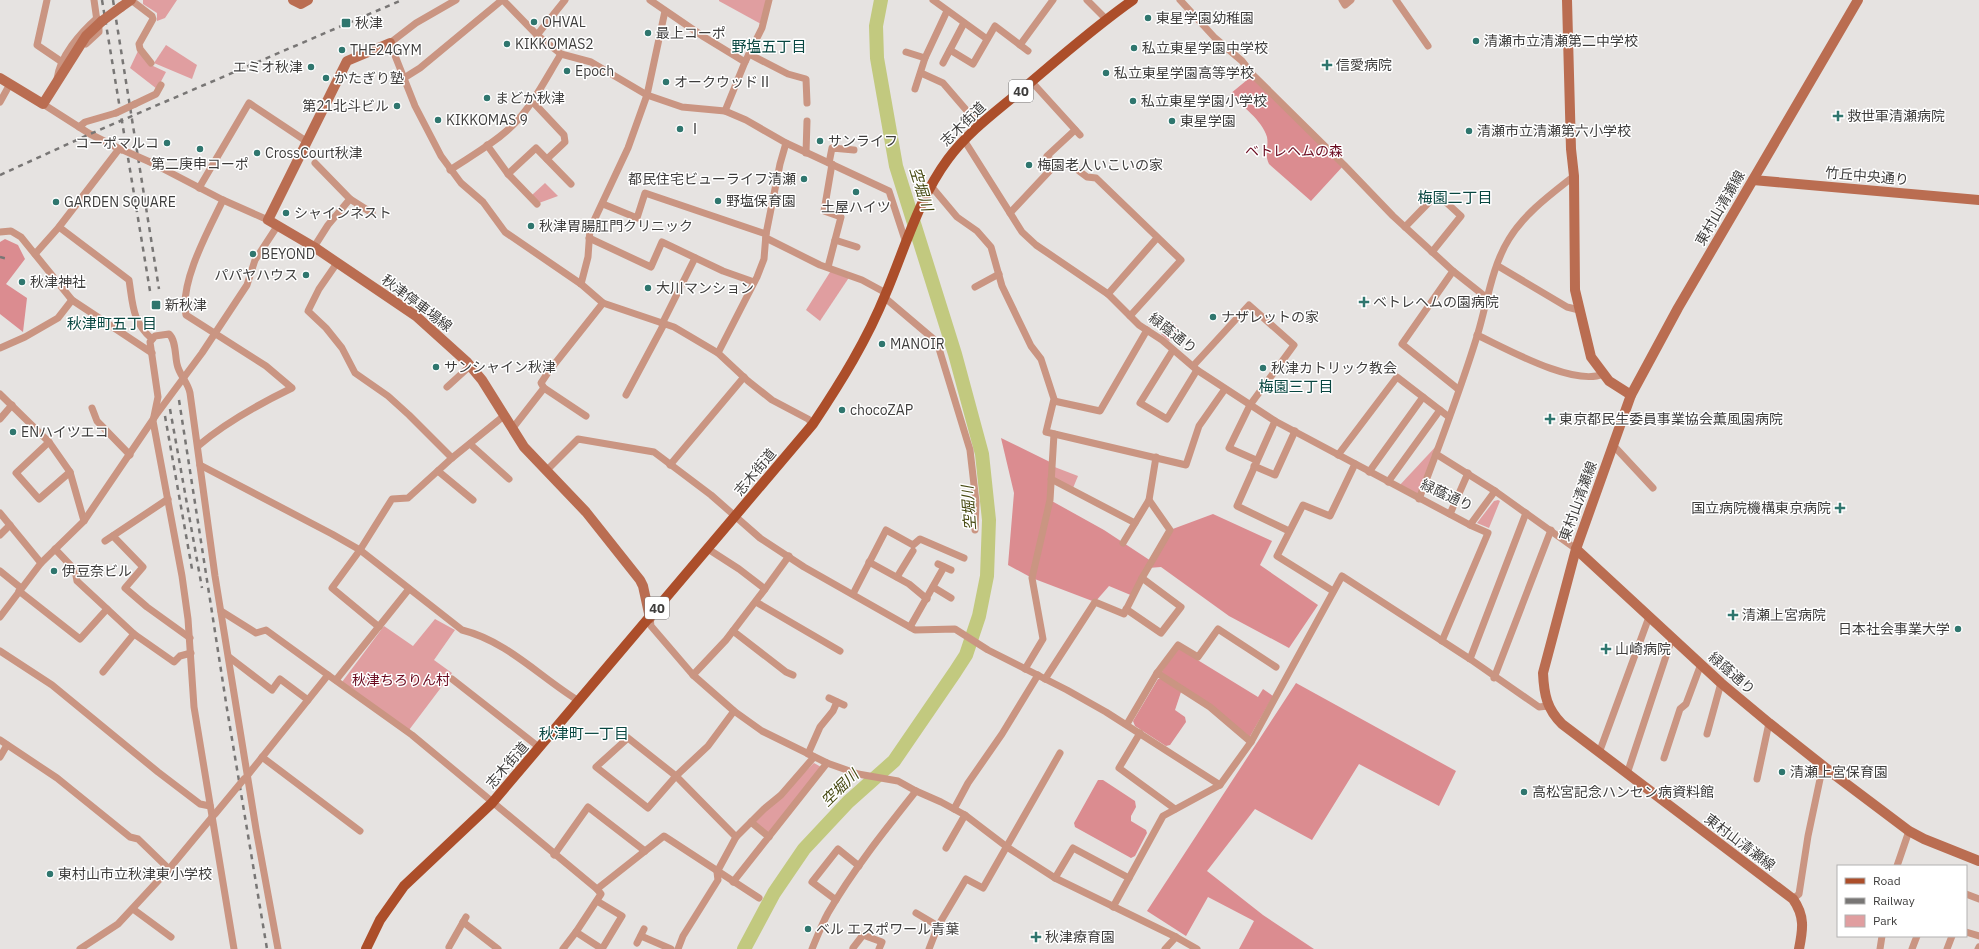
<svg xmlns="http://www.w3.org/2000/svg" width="1979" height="949" viewBox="0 0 1979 949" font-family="'IBM Plex Sans','Noto Sans JP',sans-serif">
<rect width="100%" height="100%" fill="#e6e3e1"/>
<g fill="#e09ea0">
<polygon points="143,0 177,0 165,18 157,21 157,13 143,4"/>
<polygon points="766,0 761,24 719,1 719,0"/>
<polygon points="166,45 197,65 192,79 154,63"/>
<polygon points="138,51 151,65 166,72 157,89 130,68"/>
<polygon points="545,183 558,196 539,203 532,195"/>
<polygon points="832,269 850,276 820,321 806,310"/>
<polygon points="1172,322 1180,329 1169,341 1161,334"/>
<polygon points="1440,442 1419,499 1398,487"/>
<polygon points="1052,466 1078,476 1073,488 1051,479"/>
<polygon points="1498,500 1500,501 1489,528 1477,523 1494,501"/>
<polygon points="435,619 455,630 434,660 452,673 409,730 342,682 384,626 413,646"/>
<polygon points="814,763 821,767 771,832 767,832 756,823 756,819"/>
</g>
<g fill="#db8c90">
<path d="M1253,75L1344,165L1311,201L1269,164C1264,154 1269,147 1267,137C1262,120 1242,106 1230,94Z"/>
<polygon points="5,239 18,245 25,259 6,284 27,298 23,332 0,314 0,242"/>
<polygon points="1001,438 1052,463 1050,500 1104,530 1151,561 1170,530 1213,514 1272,541 1260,565 1318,605 1289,648 1229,616 1161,567 1148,568 1133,596 1109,586 1095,602 1032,578 1008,565 1014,493"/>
<polygon points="1178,648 1258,697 1263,689 1273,696 1248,740 1161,673"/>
<polygon points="1158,679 1163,679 1181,692 1175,710 1185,717 1186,722 1170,745 1166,746 1135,726 1133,721"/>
<polygon points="1296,683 1456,771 1439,806 1359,764 1312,840 1255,809 1207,871 1263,915 1314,949 1239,949 1254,921 1208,897 1186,936 1147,911"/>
<polygon points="1098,780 1103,780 1135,801 1136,807 1131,816 1131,821 1146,830 1147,833 1135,856 1131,858 1075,827 1074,823"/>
</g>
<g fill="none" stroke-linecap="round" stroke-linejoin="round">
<polyline stroke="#c2c97f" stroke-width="14" points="744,949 774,893 804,849 848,802 894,761 955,672 966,655 979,616 987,576 989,520 982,454 955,354 896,166 877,58 876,26 881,0"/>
<g stroke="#ca9582" stroke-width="7">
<polyline points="47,0 37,45 62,62"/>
<polyline points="94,0 97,21"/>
<polyline points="131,0 152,16 153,19 139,44 140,49 151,63"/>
<polyline points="456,0 416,23 390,43 415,106 441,156 461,183 483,202 505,232 581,284 603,303 674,327 718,353 748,381 772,400 808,419 813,424"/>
<polyline points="503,0 537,35 561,54 591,62 647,95 682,107 725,111 746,120 786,143 889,191 906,243"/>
<polyline points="650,0 704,37 745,62"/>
<polyline points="933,0 987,39"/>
<polyline points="1087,0 1106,19"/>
<polyline points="1180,0 1215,38 1242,61 1253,75 1344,165 1393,216 1453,271 1487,298"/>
<polyline points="1342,0 1345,5 1351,0"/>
<polyline points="1396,0 1428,46"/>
<polyline points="537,35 565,0"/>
<polyline points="86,44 99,32 99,29"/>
<polyline points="1020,45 1053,0"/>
<polyline points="950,50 973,64 995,26 1028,51"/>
<polyline points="906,52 925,58"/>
<polyline points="749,54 788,74 806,79 807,103"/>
<polyline points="943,63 964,23"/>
<polyline points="921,73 943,83 980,126"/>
<polyline points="404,78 420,68 502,0"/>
<path d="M57,79C60,56 80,33 97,18"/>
<polyline points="1031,81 1080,135"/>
<polyline points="915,89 925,58 947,11"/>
<polyline points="532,101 564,135 565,142 547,159"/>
<polyline points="0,102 10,84"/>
<polyline points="43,104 90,134 122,150"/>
<polyline points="135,104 156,94 161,85"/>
<polyline points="725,111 745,62 762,28 769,0"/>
<polyline points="79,127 85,122 116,113"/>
<polyline points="964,140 1022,232 1036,245 1108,294 1139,325 1162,340 1197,370 1275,421 1470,525 1495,491 1576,549"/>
<polyline points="487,145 508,174 537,204"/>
<polyline points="806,153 807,121"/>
<polyline points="150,162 223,200 268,220"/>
<polyline points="829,163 832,148 854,150"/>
<path d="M450,170C471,156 495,143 513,125C533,105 546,78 561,54"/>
<polyline points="1079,171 1087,177 1096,178 1181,260 1130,316"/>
<polyline points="508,174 536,148 571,184"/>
<polyline points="931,186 957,217 977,231 991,247 1002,286 1031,346 1041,359 1054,399 1046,432 1186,465 1199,426 1225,389"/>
<polyline points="199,188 249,103 306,141"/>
<polyline points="350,199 372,213"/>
<polyline points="603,204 637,218 645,193 766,234"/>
<polyline points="1010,213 1055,165 1047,156 1075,130"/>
<path d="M59,227L129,280C133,305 132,321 152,339"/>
<polyline points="1405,227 1437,194 1461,216 1432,252"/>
<polyline points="0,232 11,231 21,237 72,300 152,353"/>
<polyline points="589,238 651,267 662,242 723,271 754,282"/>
<polyline points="766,238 820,265 862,280 886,293"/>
<polyline points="835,240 857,247"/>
<polyline points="314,247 328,225 350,199 315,163"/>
<polyline points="35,254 59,227 119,149"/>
<polyline points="337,263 319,289 308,311 326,328 342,348 355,373 388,396 409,415 452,458"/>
<polyline points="1498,266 1567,307 1579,310"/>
<polyline points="828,267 841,217 824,211 832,164"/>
<polyline points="1453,271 1402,344 1458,389"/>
<polyline points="581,284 588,257 590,229 628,148 647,95 665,11"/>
<polyline points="975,287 999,274"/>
<polyline points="1108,294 1157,238"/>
<polyline points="884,297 937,342 970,450 976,502 975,530"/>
<polyline points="662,324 695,258"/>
<path d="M1477,335C1505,348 1574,387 1603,374"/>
<polyline points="0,348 25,337 58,318 72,300"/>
<polyline points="1173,350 1140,403 1167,419 1197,370"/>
<polyline points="718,353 757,277 764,259 766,234 780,164 786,143"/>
<polyline points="1193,366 1249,305 1294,345 1250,405 1229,448 1256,460"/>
<polyline points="447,387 470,366"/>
<polyline points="0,394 49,442 70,472 84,521"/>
<polyline points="626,395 664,324"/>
<polyline points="1054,401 1100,411 1147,330"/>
<polyline points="92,408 97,421 130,455"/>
<polyline points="586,416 544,388 541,383 549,371 603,303"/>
<polyline points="0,419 12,405"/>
<polyline points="1275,421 1237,506 1289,531"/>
<polyline points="512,429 544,388"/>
<polyline points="49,442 16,473 39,499 70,472"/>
<polyline points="470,444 509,479"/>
<polyline points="1613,445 1653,488"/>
<path d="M198,446C226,422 259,404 292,388L266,366L186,315C179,283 209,229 223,200"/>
<polyline points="1436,454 1495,491"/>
<polyline points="1338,455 1397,377 1449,417"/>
<path d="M200,465L332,534L360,550L462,630C507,641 541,678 579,701"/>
<polyline points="670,465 744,377"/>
<polyline points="1254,466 1275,475 1295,431"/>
<polyline points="547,470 578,439 654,452 711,495 760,538 804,567 915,630 955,629 988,650 1067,690 1106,712 1220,785"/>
<polyline points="438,471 473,500"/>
<polyline points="1369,472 1423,397"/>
<polyline points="1051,479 1135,523"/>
<polyline points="1388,482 1440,410"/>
<path d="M1419,499C1440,444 1461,389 1478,333C1487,303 1492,266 1509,239C1525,213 1550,195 1574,176"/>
<polyline points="0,513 41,563"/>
<polyline points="1450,514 1468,473"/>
<polyline points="0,535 10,525"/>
<polyline points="113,536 143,567 125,588 147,607 190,638"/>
<polyline points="105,541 168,499"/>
<polyline points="1123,543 1149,500"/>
<polyline points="55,549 75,570 77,581 134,634 174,662 180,656 191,653"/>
<polyline points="869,562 909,584 927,599"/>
<polyline points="938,564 951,570"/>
<polyline points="0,571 21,588"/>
<polyline points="897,577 913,551"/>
<polyline points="933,587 951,598"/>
<polyline points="765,589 789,556"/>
<polyline points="19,591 80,639 107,609"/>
<polyline points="1333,591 1277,556 1303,505 1330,516 1355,464"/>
<polyline points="853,594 886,530 913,545 920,539 964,558"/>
<polyline points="756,602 840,651"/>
<polyline points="1126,609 1161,633 1181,607 1142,578"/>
<polyline points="221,611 256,633 266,630 328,675"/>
<polyline points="0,617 41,563 84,521 156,415 202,353 247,285 255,260 278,225"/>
<polyline points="650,618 651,626 693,675 734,711 762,731 827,763 858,774 898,781 916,791 941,802 965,815 1007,847 1055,878 1176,937 1197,949"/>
<polyline points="379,627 332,588 360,550 392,499 408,498 452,458 505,415"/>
<polyline points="910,627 944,567"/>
<polyline points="733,631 786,672 793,675"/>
<polyline points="1442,641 1488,533 1470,525"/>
<polyline points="0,651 52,685 158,772 200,804 210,806"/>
<polyline points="229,657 272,690 280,679 308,700"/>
<polyline points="1470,659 1526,513"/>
<polyline points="1025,669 1043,639 1032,578 1050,500 1054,434"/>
<polyline points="103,672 134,634"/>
<polyline points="1157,673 1210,707 1251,742"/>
<polyline points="693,675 726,640 765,589 739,569 708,549"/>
<polyline points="1494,678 1551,530"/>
<polyline points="452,679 540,748"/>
<polyline points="1045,679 1095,602 1124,614 1142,578 1170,530 1149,500 1156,457"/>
<polyline points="336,680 409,589"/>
<polyline points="829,698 844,705"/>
<polyline points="734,711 708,746 676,776 736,837"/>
<polyline points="1127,724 1157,673 1178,645 1198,657 1218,629 1276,667"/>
<polyline points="1140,733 1119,768 1175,809"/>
<polyline points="1707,734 1721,683"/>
<polygon points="628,738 676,776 648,808 596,767"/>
<polyline points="0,740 57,778 130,837 138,839 169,869"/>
<polyline points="1599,753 1649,617"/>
<polyline points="808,754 820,727 833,711 837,702"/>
<polyline points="0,757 7,745"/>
<polyline points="262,757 360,831"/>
<polyline points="1664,758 1680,709 1686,704 1701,664"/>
<polyline points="1627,774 1672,638"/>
<polyline points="247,776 328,675 412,735 597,889 664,836 759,898"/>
<polyline points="1757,779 1769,723"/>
<polyline points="954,809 968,783 1002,734 1038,675"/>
<polyline points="751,822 769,837"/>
<polyline points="946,848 965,815"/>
<polyline points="554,855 588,807 645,851"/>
<polyline points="1897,866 1909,831"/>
<polyline points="1055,878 1073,848 1129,878 1113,907"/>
<polyline points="1129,878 1163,816 1220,785 1251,742 1342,576 1470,659 1539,707 1548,706"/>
<polyline points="733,882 827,763"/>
<polyline points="597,889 601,894 576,932 602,949"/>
<polyline points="1966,894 1979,899"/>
<polyline points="1793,899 1799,894 1808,836 1823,765"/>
<polyline points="836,900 812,882 838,849 859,866"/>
<polyline points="597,901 622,916 602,949"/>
<polyline points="133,909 171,937"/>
<polyline points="916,913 938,926"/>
<polyline points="463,922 498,949"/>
<polyline points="1966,932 1979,936"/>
<polyline points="641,936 671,949"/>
<polyline points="637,943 644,929"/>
<polyline points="449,947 466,917"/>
<polyline points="853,948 863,935 882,942 879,949"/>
<polyline points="80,949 118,924 169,869 213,816"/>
<path d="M234,949L194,707L188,619L182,576L153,421L158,397L150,342L155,336L169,334C176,340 175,356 177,364C179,375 188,382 190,393L215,576L256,829L278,949"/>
<polyline points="563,949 576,932"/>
<polyline points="678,949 683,936 718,880 717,872 736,837 764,809 781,795 814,757"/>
<path d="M812,949C817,937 822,924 828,913C853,870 885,830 916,791"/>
<polyline points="929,949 938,926 966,879 983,888 1060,753"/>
<polyline points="1165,949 1176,937"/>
<polyline points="1880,949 1882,936"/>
<polyline points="1912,949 1917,936"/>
<polyline points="1947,949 1952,936"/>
<polyline points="1978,949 1979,947"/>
</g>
<g stroke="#ba6d51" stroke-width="10">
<polyline points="293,0 301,4 308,0"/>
<polyline points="1567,0 1571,149 1574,176 1575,290 1591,357 1609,381 1631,395"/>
<polyline points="121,7 131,0"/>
<polyline points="390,43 347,61 268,220 314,247 416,316 467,362 482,380 524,447 586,512 640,580 643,586 650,618"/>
<polyline points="0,78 43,104 86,36 102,21"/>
<polyline points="1753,180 1979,200"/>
<polyline points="1576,549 1721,683 1769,723 1836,776 1909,831 1924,839 1979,861"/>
<path d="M1799,949C1803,929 1805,916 1793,899L1562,724C1547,709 1544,695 1543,673L1576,549L1631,395L1678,308L1858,0"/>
</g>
<path stroke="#ac4e2a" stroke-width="10" d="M366,949L380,920L404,886L492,803L813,424C841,382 867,340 886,293C905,248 919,198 948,159C967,133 994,113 1018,93C1056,61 1093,28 1133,0"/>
<g stroke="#787675" stroke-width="2.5" stroke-dasharray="5 5" stroke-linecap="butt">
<polyline points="102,0 150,291"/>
<polyline points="113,0 159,289"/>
<polyline points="0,175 90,134 402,0"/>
<polyline points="0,257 8,259"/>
<polyline points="179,400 227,709 267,949"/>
<polyline points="170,409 202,588"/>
<polyline points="165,416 192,569"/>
</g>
<g stroke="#ca9582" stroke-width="7">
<polyline points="116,113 135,104"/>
<polyline points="125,151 150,162"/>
<polyline points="215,814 244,779"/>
</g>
<polyline stroke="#ba6d51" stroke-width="10" points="102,21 121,7"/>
</g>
<g fill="#2f766e" stroke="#fff" stroke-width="1.5">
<circle cx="1148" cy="18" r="4"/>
<circle cx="534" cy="22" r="4"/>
<rect x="341" y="18" width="10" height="10" rx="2"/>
<circle cx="648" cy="33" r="4"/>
<circle cx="1476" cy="41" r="4"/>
<circle cx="507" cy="44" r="4"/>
<circle cx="1134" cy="48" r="4"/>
<circle cx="342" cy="50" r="4"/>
<path d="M1325 59h4v4h4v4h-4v4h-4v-4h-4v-4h4z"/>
<circle cx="311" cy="67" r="4"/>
<circle cx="567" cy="71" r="4"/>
<circle cx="1106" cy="73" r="4"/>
<circle cx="326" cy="78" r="4"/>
<circle cx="666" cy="82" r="4"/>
<circle cx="487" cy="98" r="4"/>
<circle cx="1133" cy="101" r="4"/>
<circle cx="397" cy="106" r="4"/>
<path d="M1836 110h4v4h4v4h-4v4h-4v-4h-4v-4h4z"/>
<circle cx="438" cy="120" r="4"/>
<circle cx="1172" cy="121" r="4"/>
<circle cx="680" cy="129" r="4"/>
<circle cx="1469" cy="131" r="4"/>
<circle cx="820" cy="141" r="4"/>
<circle cx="167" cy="143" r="4"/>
<circle cx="200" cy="149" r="4"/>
<circle cx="257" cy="153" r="4"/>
<circle cx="1029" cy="165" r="4"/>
<circle cx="804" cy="179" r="4"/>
<circle cx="856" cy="192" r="4"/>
<circle cx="718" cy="201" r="4"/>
<circle cx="56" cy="202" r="4"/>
<circle cx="286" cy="213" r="4"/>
<circle cx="531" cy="226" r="4"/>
<circle cx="253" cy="254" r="4"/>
<circle cx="306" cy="275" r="4"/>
<circle cx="22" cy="282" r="4"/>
<circle cx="648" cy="288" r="4"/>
<path d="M1362 296h4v4h4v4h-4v4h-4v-4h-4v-4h4z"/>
<rect x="151" y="300" width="10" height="10" rx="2"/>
<circle cx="1213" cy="317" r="4"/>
<circle cx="882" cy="344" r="4"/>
<circle cx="436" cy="367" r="4"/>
<circle cx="1263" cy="368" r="4"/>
<circle cx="842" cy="410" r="4"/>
<path d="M1548 413h4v4h4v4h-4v4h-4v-4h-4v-4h4z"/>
<circle cx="13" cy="432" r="4"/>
<path d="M1838 502h4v4h4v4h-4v4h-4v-4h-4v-4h4z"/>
<circle cx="54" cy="571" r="4"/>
<path d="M1731 609h4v4h4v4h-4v4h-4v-4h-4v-4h4z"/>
<circle cx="1958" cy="629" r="4"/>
<path d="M1604 643h4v4h4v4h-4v4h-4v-4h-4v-4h4z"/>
<circle cx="1782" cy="772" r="4"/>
<circle cx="1524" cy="792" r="4"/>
<circle cx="50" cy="874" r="4"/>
<circle cx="808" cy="929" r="4"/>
<path d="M1034 931h4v4h4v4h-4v4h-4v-4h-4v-4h4z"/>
</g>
<g text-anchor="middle" stroke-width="3" stroke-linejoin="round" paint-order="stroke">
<g fill="#fff" stroke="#787776" stroke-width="1">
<rect x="1009" y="80" width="24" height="22" rx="3"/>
<rect x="645" y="597" width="24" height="22" rx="3"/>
</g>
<g font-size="13" font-weight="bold" fill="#3e3d3c">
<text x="1021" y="96">40</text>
<text x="657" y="613">40</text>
</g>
<g font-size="14" fill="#3e3d3c" stroke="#fff" text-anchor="start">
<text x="1156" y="23">東星学園幼稚園</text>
<text x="542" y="27">OHVAL</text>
<text x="355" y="28">秋津</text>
<text x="656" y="38">最上コーポ</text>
<text x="1484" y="46">清瀬市立清瀬第二中学校</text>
<text x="515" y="49">KIKKOMAS2</text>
<text x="1142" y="53">私立東星学園中学校</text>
<text x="350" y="55">THE24GYM</text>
<text x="1336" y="70">信愛病院</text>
<text x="303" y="72" text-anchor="end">エミオ秋津</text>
<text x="575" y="76">Epoch</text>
<text x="1114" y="78">私立東星学園高等学校</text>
<text x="334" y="83">かたぎり塾</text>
<text x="674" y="87">オークウッドⅡ</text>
<text x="495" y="103">まどか秋津</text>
<text x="1141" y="106">私立東星学園小学校</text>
<text x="389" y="111" text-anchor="end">第21北斗ビル</text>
<text x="1847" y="121">救世軍清瀬病院</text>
<text x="446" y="125">KIKKOMAS 9</text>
<text x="1180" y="126">東星学園</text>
<text x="688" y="134">Ⅰ</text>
<text x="1477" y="136">清瀬市立清瀬第六小学校</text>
<text x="828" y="146">サンライフ</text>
<text x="159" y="148" text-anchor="end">コーポマルコ</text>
<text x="265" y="158">CrossCourt秋津</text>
<text x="200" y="169" text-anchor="middle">第二庚申コーポ</text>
<text x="1037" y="170">梅園老人いこいの家</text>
<text x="796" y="184" text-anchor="end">都民住宅ビューライフ清瀬</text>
<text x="726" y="206">野塩保育園</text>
<text x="64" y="207">GARDEN SQUARE</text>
<text x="856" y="212" text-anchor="middle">土屋ハイツ</text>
<text x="294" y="218">シャインネスト</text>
<text x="539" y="231">秋津胃腸肛門クリニック</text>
<text x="261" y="259">BEYOND</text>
<text x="298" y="280" text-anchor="end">パパヤハウス</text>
<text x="30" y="287">秋津神社</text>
<text x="656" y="293">大川マンション</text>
<text x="1373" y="307">ベトレヘムの園病院</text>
<text x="165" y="310">新秋津</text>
<text x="1221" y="322">ナザレットの家</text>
<text x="890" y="349">MANOIR</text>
<text x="444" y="372">サンシャイン秋津</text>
<text x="1271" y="373">秋津カトリック教会</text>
<text x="850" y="415">chocoZAP</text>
<text x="1559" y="424">東京都民生委員事業協会薫風園病院</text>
<text x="21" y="437">ENハイツエコ</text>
<text x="1831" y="513" text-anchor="end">国立病院機構東京病院</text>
<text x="62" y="576">伊豆奈ビル</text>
<text x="1742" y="620">清瀬上宮病院</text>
<text x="1950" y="634" text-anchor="end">日本社会事業大学</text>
<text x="1615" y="654">山崎病院</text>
<text x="1790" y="777">清瀬上宮保育園</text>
<text x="1532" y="797">高松宮記念ハンセン病資料館</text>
<text x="58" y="879">東村山市立秋津東小学校</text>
<text x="816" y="934">ベル エスポワール青葉</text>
<text x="1045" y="942">秋津療育園</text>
</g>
<g font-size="14" fill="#3e3d3c" stroke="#fff">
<text transform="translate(963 124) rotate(-44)" y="5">志木街道</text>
<text transform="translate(1867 176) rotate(5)" y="5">竹丘中央通り</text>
<text transform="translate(1720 208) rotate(-60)" y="5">東村山清瀬線</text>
<text transform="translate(417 303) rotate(37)" y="5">秋津停車場線</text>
<text transform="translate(1173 333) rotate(38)" y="5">緑蔭通り</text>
<text transform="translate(755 472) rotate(-50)" y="5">志木街道</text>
<text transform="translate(1447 495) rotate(25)" y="5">緑蔭通り</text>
<text transform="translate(1578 501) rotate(-70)" y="5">東村山清瀬線</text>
<text transform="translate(1732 673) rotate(41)" y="5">緑蔭通り</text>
<text transform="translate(507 765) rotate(-49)" y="5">志木街道</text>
<text transform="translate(1740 842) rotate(37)" y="5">東村山清瀬線</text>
</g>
<g font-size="14" fill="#69091e" stroke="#fff">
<text x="1294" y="156">ベトレヘムの森</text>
<text x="401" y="685">秋津ちろりん村</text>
</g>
<g font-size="15" fill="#094741" stroke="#fff">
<text x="769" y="52">野塩五丁目</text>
<text x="1455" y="203">梅園二丁目</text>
<text x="112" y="329">秋津町五丁目</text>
<text x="1296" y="392">梅園三丁目</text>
<text x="584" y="739">秋津町一丁目</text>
</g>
<g font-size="15" font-style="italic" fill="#454810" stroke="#fff">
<text transform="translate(921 189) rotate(73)" y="5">空堀川</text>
<text transform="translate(969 508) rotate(-94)" y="5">空堀川</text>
<text transform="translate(840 788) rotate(-44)" y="5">空堀川</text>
</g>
</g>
<rect x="1837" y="865" width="130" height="72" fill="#ffffff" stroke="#b2b1b1"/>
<rect x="1845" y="878" width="20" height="6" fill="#ac4e2a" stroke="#b2b1b1"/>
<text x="1873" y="885" font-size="12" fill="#3e3d3c">Road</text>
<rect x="1845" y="898" width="20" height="6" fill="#787675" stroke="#b2b1b1"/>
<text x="1873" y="905" font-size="12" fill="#3e3d3c">Railway</text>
<rect x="1845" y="915" width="20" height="12" fill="#e09ea0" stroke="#b2b1b1"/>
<text x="1873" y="925" font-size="12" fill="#3e3d3c">Park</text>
</svg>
